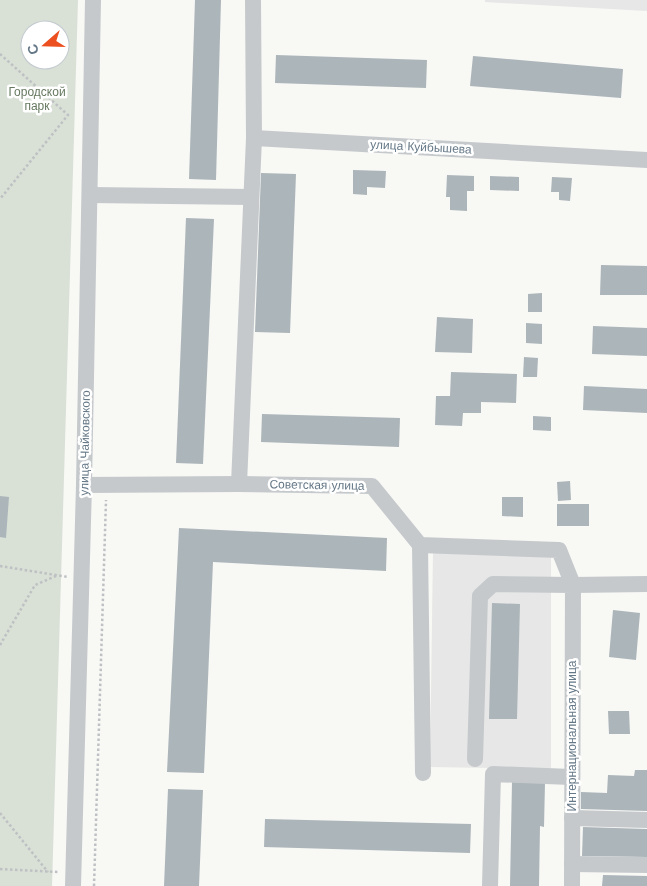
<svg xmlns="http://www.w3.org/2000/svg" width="647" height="886" viewBox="0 0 647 886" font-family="'Work Sans',sans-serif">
<rect width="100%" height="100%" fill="#f8f8f5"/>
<g fill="#e6e7e6">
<polygon points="485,0 647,0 647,11 485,2"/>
<polygon points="433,551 551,557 551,769 430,767"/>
</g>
<path fill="#d9e0d6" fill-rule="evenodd" d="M0,0H78L52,886H0ZM30,30H60V60H30Z"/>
<g fill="#acb5ba">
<polygon points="195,0 221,0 216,180 189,179"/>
<polygon points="276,55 427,60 426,88 275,83"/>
<polygon points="473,56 623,69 621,98 470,86"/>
<polygon points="353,170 386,171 385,188 367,187 367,195 353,194"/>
<polygon points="261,173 296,174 290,333 255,332"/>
<polygon points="447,175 474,176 474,191 467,191 467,211 450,210 450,197 446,197"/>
<polygon points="490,176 519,177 519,191 490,190"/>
<polygon points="552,177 572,178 570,201 559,200 559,192 551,192"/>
<polygon points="186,218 214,219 203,464 176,463"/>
<polygon points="601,265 647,266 647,295 600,295"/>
<polygon points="542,293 542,312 528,312 528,294"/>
<polygon points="437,317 473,319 472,353 435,352"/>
<polygon points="526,323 542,324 542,344 526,343"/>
<polygon points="593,326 647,328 647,356 592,354"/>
<polygon points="524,357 538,358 537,377 523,377"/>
<polygon points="451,372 517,374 516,403 481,402 481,413 463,413 462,426 435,425 436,396 450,396"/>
<polygon points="584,386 647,389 647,413 583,410"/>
<polygon points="262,414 400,418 399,447 261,442"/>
<polygon points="533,416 551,417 551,431 533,430"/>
<polygon points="570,481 571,500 558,501 557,482"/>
<polygon points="0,496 9,497 6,538 0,537"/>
<polygon points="502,497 523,497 523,517 502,516"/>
<rect x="557" y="504" width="32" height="22"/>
<polygon points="179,528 387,538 386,571 213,562 204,773 167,772"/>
<polygon points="492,603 520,604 517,719 489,719"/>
<polygon points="613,610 640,613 636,660 609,657"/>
<polygon points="608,711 629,711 630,734 609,734"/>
<polygon points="635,770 647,770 647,811 581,809 581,792 607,793 608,775 634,776"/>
<polygon points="512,782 545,783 544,827 540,826 539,886 510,886"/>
<polygon points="168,789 203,790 199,886 164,886"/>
<polygon points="265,819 471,824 470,853 264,847"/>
<polygon points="583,827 647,829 647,857 582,856"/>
<polygon points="603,875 647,876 647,886 602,886"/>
</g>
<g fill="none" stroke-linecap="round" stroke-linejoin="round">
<g stroke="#bec1c3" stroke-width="2.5" stroke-dasharray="2.5 2.5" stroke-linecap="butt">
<polyline points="0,54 68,115 0,199"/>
<polyline points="0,566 68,577"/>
<polyline points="0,645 35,585 56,576"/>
<polyline points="0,813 48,872"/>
<polyline points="0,869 58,872"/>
<polyline points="94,886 106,500"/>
</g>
<g stroke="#c5c9cc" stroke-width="16">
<polyline points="254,138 647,160"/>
<polyline points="90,195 250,197"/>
<polyline points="239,484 254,138 253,0"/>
<polyline points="84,485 239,484 372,486 420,545 559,550 573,585 647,584"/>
<polyline points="420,545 423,773"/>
<polyline points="475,759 480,596 493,584 573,585 572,886"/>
<polyline points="572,818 647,820"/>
<polyline points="572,864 647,865"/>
<polyline points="73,886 84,485 93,0"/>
<polyline points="490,886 493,774 571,777"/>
</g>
</g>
<g text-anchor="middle" stroke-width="5" stroke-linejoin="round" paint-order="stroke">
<g font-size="12" fill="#667960" stroke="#fff">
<text x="37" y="96">Городской<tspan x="37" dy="14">парк</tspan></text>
</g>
<g font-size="12" fill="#657887" stroke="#fff">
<text transform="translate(421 147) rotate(3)" y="4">улица Куйбышева</text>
<text transform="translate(85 443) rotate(-89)" y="4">улица Чайковского</text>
<text transform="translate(317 485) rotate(1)" y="4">Советская улица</text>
<text transform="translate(572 736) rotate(-90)" y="4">Интернациональная улица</text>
</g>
</g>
<g transform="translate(45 45) rotate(250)"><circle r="24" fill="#ffffff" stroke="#c1c9cf"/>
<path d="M0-4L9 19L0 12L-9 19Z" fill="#ec5020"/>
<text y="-8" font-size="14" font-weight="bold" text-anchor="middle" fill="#657887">С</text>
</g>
</svg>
